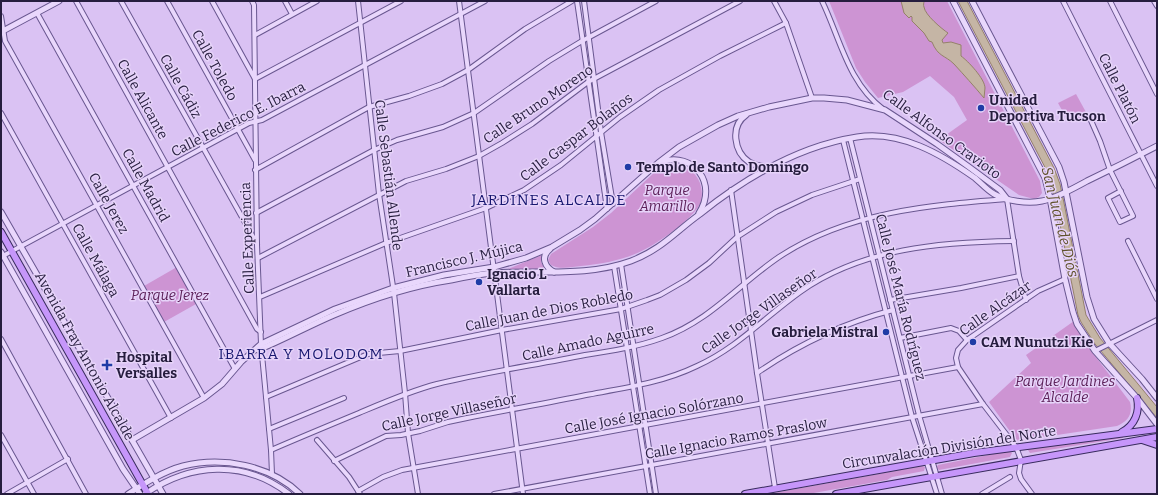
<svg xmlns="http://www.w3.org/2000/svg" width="1158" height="495" viewBox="0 0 1158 495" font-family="Bitter,serif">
<rect width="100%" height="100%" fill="#dac2f3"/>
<g fill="#cd94d3">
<polygon points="829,1 947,1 1040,181 1042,193 1039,197 1034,199 1019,195 939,140 967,120 954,97 930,76 903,92 878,98 865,82 856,68"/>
<polygon points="1076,94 1087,114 1069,123 1058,103"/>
<path d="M671,165C684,165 695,170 700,183C702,190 703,197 700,204C691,221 653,247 635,254C618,261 600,264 581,266C572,267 559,270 551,265L548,260L551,254L593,227L611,213L657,170Z"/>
<polygon points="542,255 541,262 545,269 508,269"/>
<polygon points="177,267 196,304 164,322 144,286"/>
<path d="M1074,321L1083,340L1130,402C1133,414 1128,421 1117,426L1017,441L989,402L1031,363L1026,355Z"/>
<polygon points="1123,436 1123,438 1030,453 1028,450 1030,448"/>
<polygon points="1008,451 1010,451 1012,453 1010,457 939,470 936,468 938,465"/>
<polygon points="922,466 925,467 924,471 892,477 887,480 808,494 768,494"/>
</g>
<g fill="#c5b5a5" stroke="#95816a">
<path d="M899,1H924C924,3 923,5 924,7C925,15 942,29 948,33L942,40L943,43L951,42L961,45V56C968,61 985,79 985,88C985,91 984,95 984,98C974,86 964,75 954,64C945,55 938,57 932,42L929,41L924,33L912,21V17L911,16L909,18L904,13L901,1Z"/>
<polygon points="958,1 967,1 1054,168 1060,184 1064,203 1086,315 1100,338 1157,407 1157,418 1095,344 1081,322 1078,315 1056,204 1048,173"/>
</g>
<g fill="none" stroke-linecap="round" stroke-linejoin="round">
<g stroke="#695790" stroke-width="6">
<g id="minor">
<polyline points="76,1 257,329 261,332"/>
<polyline points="121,1 257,244"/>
<polyline points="167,1 255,160"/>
<polyline points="212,1 255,79"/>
<polyline points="252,1 254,5 257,245 261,344 271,450 272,474"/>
<polyline points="285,1 292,14"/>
<polyline points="358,1 379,194 394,293 405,393 408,433 418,494"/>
<polyline points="459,1 523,494"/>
<polyline points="577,1 607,209"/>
<polyline points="584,1 601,132 613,204"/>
<polyline points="774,1 786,23 812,98"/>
<path d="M822,1C840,38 848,83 883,109"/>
<polyline points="1063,1 1157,186"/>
<polyline points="1110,1 1157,94"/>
<polyline points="1154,1 1157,6"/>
<polyline points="37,13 235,369"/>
<polyline points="1,16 5,41 204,398"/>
<polyline points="255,35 317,1"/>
<polyline points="255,79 401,1"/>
<polyline points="1,113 171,418"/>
<polyline points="1089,116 1100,141 1110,170 1133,216 1120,222 1108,198 1121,191"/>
<polyline points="850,138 919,415 942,494"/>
<polyline points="843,140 912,417 937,494"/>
<polyline points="255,170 369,107 409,96 442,84 468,70 525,29 572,1"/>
<polyline points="731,190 757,373 775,488"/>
<polyline points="256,213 374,150 397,140 443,127 474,113 549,61 582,41 656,1"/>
<polyline points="1128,241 1157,299"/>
<polyline points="1,257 249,123 262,120 485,1"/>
<polyline points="258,258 406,181 446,169 479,156 502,143 532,124 588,82 740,1"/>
<polyline points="621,264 656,494"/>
<polyline points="614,266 650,494"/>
<polyline points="260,297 386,243 486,208 524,190 561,165 620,117 659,90 720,56 786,23"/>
<polyline points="890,300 961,288 1019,276"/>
<polyline points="900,338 951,328 959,331 967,340"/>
<polyline points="1,339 86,494"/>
<polyline points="1095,351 1157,320"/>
<path d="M757,373C799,344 843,323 893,310"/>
<polyline points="266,397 368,354 400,351 502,330 621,309 647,300 660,295 686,280 709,263 737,237 776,212 812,195 860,179"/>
<polyline points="269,429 344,398"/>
<polyline points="1,435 34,494"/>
<polyline points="317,440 349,477 360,494"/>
<path d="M271,450C301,437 330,425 359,413C385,402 410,391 437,384C486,372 536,365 585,355C611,351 637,347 662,338C710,321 739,284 779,257C847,212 929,205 1007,199L1019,276L1026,300"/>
<path d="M334,461L386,436L401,435L420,431L448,422L467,418C507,410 547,403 586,395C624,388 662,383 697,366C737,348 765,317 800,292C862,248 941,242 1014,241"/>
<polyline points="358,491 383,477 402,470 958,367"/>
<polyline points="7,494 68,459"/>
<polyline points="494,494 983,404"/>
<polyline points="982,494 1010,477"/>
<polyline points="1032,494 1021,479 1019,473 1021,460 1016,447 983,404 958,367 956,358 958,350 967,340 1038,291 1065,279"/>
</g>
</g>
<g stroke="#695790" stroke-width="7">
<g id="tertiary">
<polyline points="953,1 1045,178 1050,198 1065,279 1073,312 1077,324 1095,351 1137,398 1157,424"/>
<polyline points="972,1 1059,167 1064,182 1087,297 1094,319 1109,343 1142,379 1157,398"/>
<polyline points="1,32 59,1"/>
<path d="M746,115C730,126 734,152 749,162C756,166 763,167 771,167"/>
<path d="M661,162C694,151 718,184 699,213"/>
<polyline points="1,212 163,494"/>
<path d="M550,249C540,257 545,267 554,272"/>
<polyline points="1,252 123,469 140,494"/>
<path d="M258,350C283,340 308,326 334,315C371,299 411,286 451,280C465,277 480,274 495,273C540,270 587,277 631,261C662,249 675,232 700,214C745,178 799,146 857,137C900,130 941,154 975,178C981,183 987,190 994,194C1006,201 1028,204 1042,201C1057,198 1072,189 1087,181C1110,170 1134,158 1157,146"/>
<polyline points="132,440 204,398 222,384 241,362 261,344 335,309 393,288 444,275 494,267 526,258 552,247 580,230 595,219 658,163 679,147 718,125 738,116 769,107 812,98 824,98 847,100 885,110 937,144 969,167 1000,190 1007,199"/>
<path d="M128,494C145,483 164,471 183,466C222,456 270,465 300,494"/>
<path d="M145,494C190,463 244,459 289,494"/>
</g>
</g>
<g stroke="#382b5d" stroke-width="8">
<g id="primary">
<polyline points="1,232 148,494"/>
<path d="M1122,432C1135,425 1140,412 1137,398"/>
<polyline points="1142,440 1157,445"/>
<polyline points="745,494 974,453 1157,429"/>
<polyline points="836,494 1157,437"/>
</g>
</g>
<use href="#minor" stroke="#e9d7fc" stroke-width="4"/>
<use href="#tertiary" stroke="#e9d7fc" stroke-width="5"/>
<use href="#primary" stroke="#c696fa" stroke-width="6"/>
</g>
<g fill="#1f3ca6" stroke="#e6d3f9" stroke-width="1.5">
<circle cx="981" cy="108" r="4"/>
<circle cx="628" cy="167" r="4"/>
<circle cx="479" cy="282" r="4"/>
<circle cx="886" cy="332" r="4"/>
<circle cx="973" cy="342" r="4"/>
<path d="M105 359h4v4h4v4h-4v4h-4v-4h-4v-4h4z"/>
</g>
<g text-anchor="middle" stroke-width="3" stroke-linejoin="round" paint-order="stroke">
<g font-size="14" fill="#261d3e" stroke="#e6d3f9">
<text transform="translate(215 65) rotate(61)" y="5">Calle Toledo</text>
<text transform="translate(181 86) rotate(61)" y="5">Calle Cádiz</text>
<text transform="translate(1120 88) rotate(63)" y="5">Calle Platón</text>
<text transform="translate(143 99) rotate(61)" y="5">Calle Alicante</text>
<text transform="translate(538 104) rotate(-34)" y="5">Calle Bruno Moreno</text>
<text transform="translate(238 119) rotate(-27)" y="5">Calle Federico E. Ibarra</text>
<text transform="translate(942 134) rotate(36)" y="5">Calle Alfonso Cravioto</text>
<text transform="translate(576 137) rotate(-37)" y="5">Calle Gaspar Bolaños</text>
<text transform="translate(389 175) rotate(83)" y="5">Calle Sebastián Allende</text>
<text transform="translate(146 185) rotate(61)" y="5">Calle Madrid</text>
<text transform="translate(109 203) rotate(61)" y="5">Calle Jerez</text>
<text transform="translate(247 238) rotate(-92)" y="5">Calle Experiencia</text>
<text transform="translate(464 259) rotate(-13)" y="5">Francisco J. Mújica</text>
<text transform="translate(96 260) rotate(61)" y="5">Calle Málaga</text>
<text transform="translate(901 297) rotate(76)" y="5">Calle José María Rodríguez</text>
<text transform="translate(995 308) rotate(-35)" y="5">Calle Alcázar</text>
<text transform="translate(549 310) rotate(-11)" y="5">Calle Juan de Dios Robledo</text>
<text transform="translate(759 311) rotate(-35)" y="5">Calle Jorge Villaseñor</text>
<text transform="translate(588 342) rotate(-12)" y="5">Calle Amado Aguirre</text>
<text transform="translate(85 356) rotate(61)" y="5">Avenida Fray Antonio Alcalde</text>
<text transform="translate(449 412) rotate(-12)" y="5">Calle Jorge Villaseñor</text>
<text transform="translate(654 413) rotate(-10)" y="5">Calle José Ignacio Solórzano</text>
<text transform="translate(736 438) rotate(-10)" y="5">Calle Ignacio Ramos Praslow</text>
<text transform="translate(949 447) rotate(-9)" y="5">Circunvalación División del Norte</text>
</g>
<g font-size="14" font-weight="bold" fill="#261d3e" stroke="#e6d3f9" text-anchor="start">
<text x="989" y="105">Unidad<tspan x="989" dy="16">Deportiva Tucson</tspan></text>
<text x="636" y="172">Templo de Santo Domingo</text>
<text x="487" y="279">Ignacio L<tspan x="487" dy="16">Vallarta</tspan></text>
<text x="878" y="337" text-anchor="end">Gabriela Mistral</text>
<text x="981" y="347">CAM Nunutzi Kie</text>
<text x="116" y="362">Hospital<tspan x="116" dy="16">Versalles</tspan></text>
</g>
<g font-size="14" font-style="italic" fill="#5d215a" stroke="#e6d3f9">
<text x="667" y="195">Parque<tspan x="667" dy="16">Amarillo</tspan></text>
<text x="170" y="300">Parque Jerez</text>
<text x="1065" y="386">Parque Jardines<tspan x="1065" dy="16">Alcalde</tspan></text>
</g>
<g font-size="15" letter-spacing="1" fill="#17176f" stroke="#e6d3f9">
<text x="549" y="205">JARDINES ALCALDE</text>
<text x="301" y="359">IBARRA Y MOLODOM</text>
</g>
<g font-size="15" font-style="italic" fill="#5f512a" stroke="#e6d3f9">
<text transform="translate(1060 222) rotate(76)" y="5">San Juan de Diós</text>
</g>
</g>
<rect width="1158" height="495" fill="none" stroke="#261d3e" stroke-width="4"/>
</svg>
